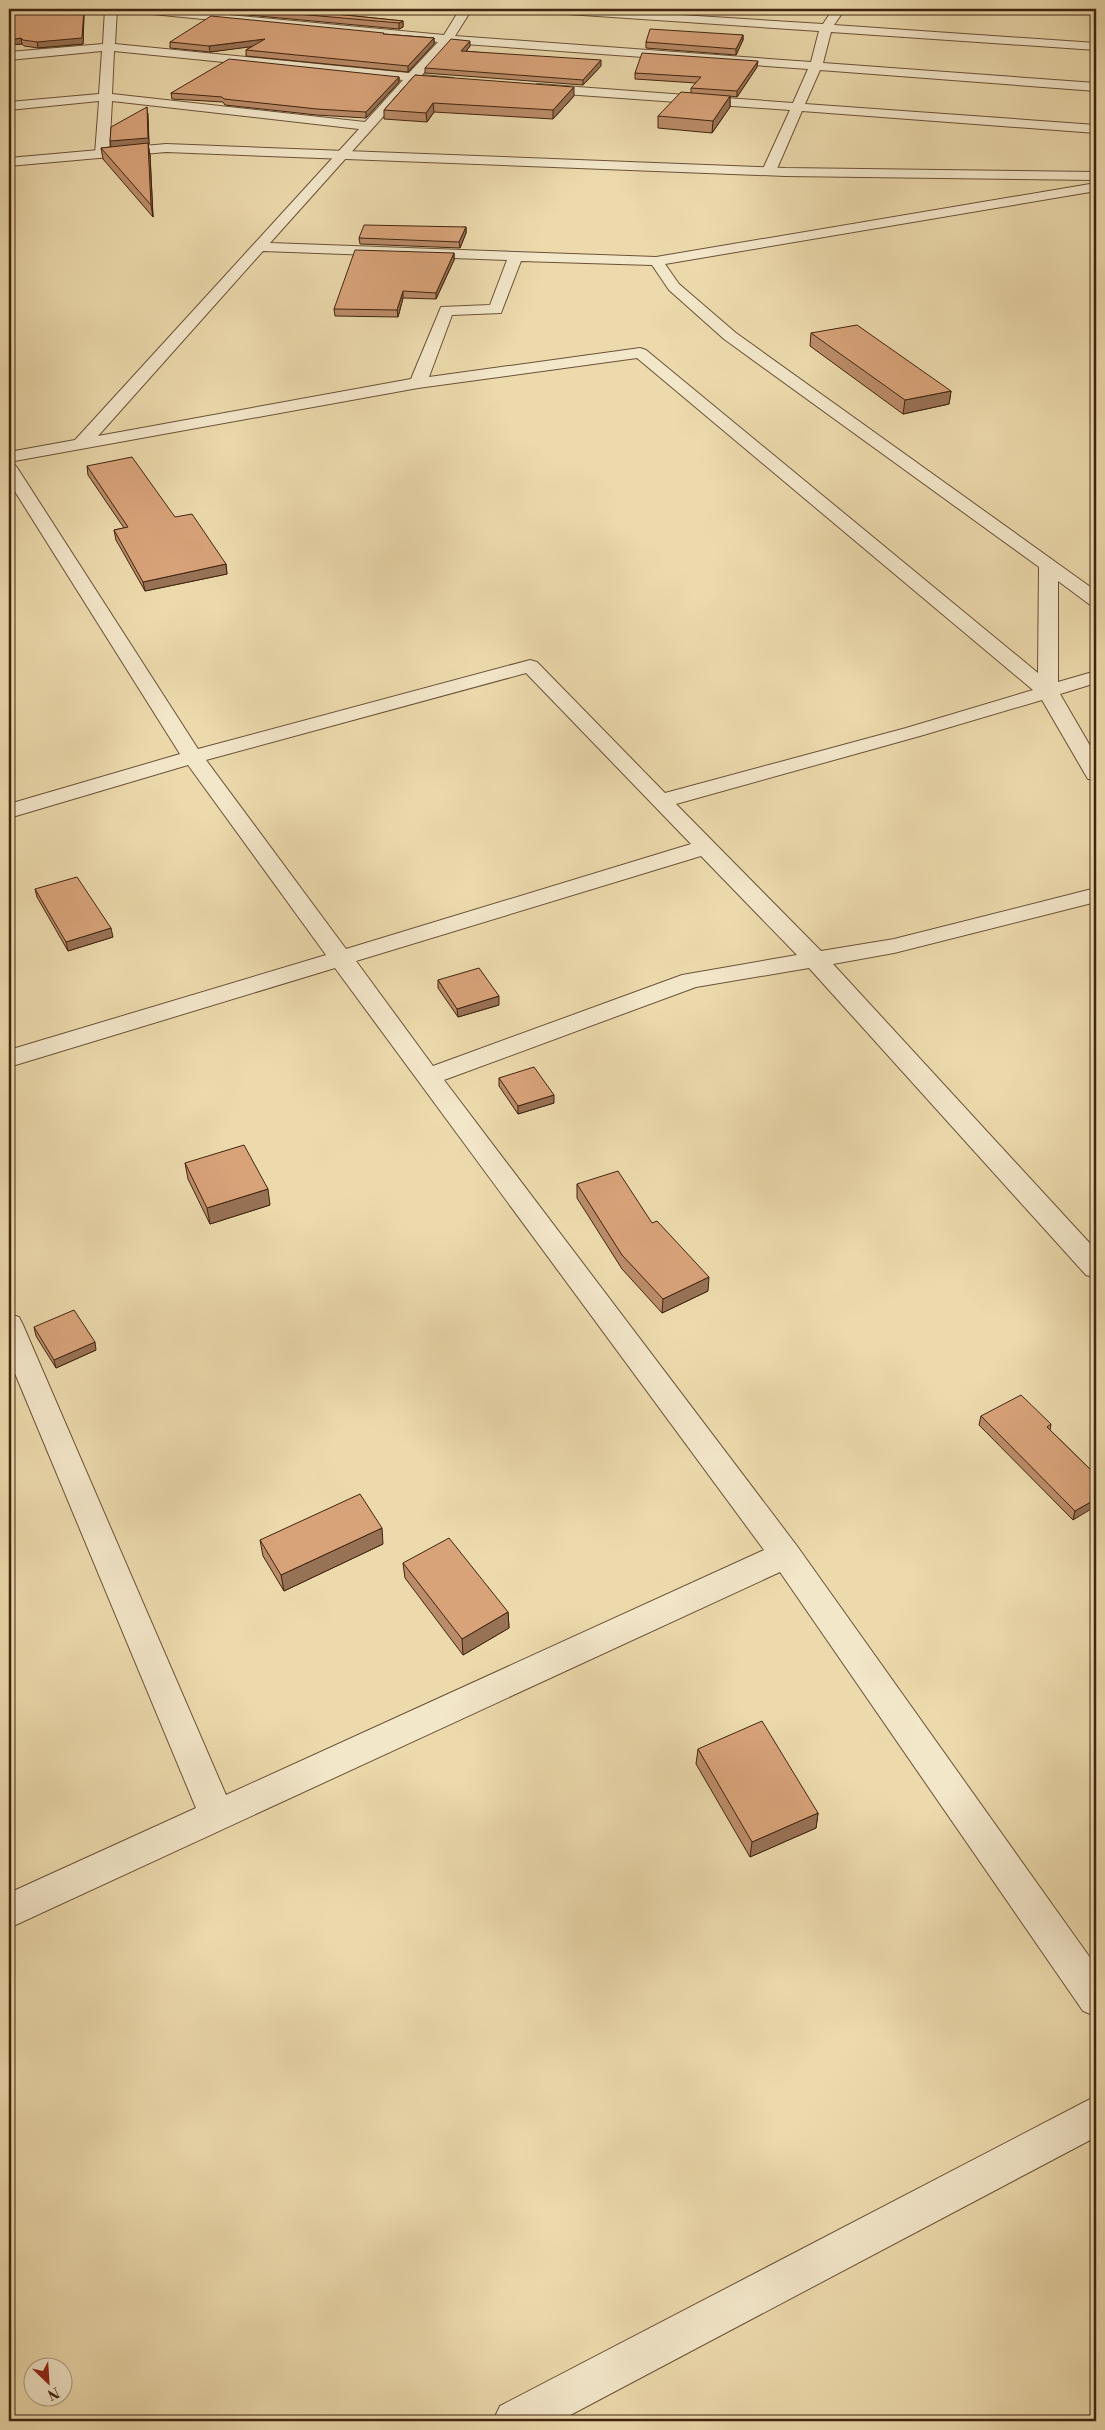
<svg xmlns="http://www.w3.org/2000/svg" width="1105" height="2430" viewBox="0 0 1105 2430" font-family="'Libre Bodoni',serif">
<rect width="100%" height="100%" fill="#ecdaad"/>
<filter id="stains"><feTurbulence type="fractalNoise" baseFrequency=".004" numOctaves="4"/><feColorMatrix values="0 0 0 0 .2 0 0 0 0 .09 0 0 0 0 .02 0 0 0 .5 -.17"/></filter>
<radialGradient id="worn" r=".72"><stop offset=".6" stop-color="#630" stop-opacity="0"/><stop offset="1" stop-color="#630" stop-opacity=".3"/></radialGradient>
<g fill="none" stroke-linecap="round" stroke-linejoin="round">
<g stroke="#6b5237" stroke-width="2">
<g id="minor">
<polygon points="52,9 94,9 88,12 9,19 9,13"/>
<path d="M105,9H117L115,44L409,73L438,42L132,12L126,9H165L444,35L460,9H472L455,36L811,62L819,31L538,12L532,9H586L823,24L833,9H845L834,25L1096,43V50L831,32L823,63L1096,83V91L820,70L805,104L1096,125V133L802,111L776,171L769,175L762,171L790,110L537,92L531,88L537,84L793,103L808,69L450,43L422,75L453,78L455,81L453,84L415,81L270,243L656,257L1096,183V191L665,264L679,284L736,333L1096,591V606L1089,604L1058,581V682L1096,671V683L1060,694L1096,756V780L1088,779L1085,774L1042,700L920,736L676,804L821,951L894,939L1096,888V902L894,953L833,964L1096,1250V1278L1086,1275L809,968L696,987L444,1080L797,1546L1096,1966V2016L1083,2011L780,1572L9,1928V1893L196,1808L9,1359V1314L19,1317L23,1325L226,1795L764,1550L335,968L9,1067V1050L326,955L188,765L9,818V804L180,754L9,482V464L15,465L18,469L198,749L530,660L537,662L665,793L906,728L1033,690L637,358L418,388L9,462V452L75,440L359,129L112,101L109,154L102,158L95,154L99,101L9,110V102L99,94L102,51L9,60V52L103,44ZM114,51L403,80L365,122L112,94ZM263,251L507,260L490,305L441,307L411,379L98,436ZM521,261L652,265L669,290L724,339L1039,567L1038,673L646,350L640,348L429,377L452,315L501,313ZM526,673L691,844L346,949L206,760ZM701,856L797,955L682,975L433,1066L356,961Z"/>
<polygon points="1096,2096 1096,2137 559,2421 493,2421 500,2406"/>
</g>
</g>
<g stroke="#6b5237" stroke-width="2">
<polygon id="tertiary" points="166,144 785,168 1096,172 1096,180 785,176 166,152 9,166 9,158"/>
</g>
<use href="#minor" fill="#f3e7ca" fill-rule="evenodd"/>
<use href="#tertiary" fill="#f3e7ca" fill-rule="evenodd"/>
</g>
<g fill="#bb8c69" stroke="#402410">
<polygon points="225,9 286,9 403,21 403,27 399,29 226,13"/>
<polygon points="84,14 83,44 38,48 24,46 22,44 9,45 9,15"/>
<polygon points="384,34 434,38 434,44 408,72 246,56 246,50 252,46 210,52 170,48 170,42"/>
<polygon points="743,35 743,40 736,55 646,48 646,42"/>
<polygon points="470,46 466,51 601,66 583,85 425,73 425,68"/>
<polygon points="757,67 737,97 730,96 730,107 712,133 658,128 658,116 691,93 691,88 696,83 635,79 635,73"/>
<polygon points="415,75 574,96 553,119 434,112 427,122 384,119 384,110"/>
<polygon points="399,77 399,82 366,118 317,115 225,105 223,102 172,99 171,93"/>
<polygon points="148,113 149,144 148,144 150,155 153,217 103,159 101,148 111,147"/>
<polygon points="466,227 466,233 460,248 360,244 359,238"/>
<polygon points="454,253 454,260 436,299 403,298 398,317 335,316 334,309"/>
<polygon points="811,333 951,391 949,404 903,414 810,346"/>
<polygon points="87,466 175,517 226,564 227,574 145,591 116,540 114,530 124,528 88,475"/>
<polygon points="35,889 113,937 68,951 37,897"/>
<polygon points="438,980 499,1005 458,1017 438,988"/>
<polygon points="499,1078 554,1103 518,1114 499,1086"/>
<polygon points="185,1163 270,1205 210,1224 188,1179"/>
<polygon points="577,1184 708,1291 662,1313 622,1269 577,1198"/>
<polygon points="34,1327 96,1350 56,1368 36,1336"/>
<polygon points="981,1416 1051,1424 1050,1430 1096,1475 1073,1520 979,1425"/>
<polygon points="260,1540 383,1544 284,1591 263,1556"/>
<polygon points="403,1563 508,1612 509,1628 463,1655 405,1578"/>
<polygon points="698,1749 818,1813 816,1828 750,1857 696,1764"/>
</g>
<g fill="#987255" stroke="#402410">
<polygon points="9,9 35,9 9,11"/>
<polygon points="84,9 84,14 83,44 38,48 37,42"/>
<polygon points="403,21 403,27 399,29 399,23"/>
<polygon points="743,35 743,40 736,55 736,49"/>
<polygon points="21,38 22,44 9,45 9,40"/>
<polygon points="434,38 434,44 408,72 408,66"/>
<polygon points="265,39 265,45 210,52 209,46"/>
<polygon points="470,41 470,46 462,57 461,51"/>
<polygon points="601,60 601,66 583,85 583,80"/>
<polygon points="758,61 757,67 737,97 737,91"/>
<polygon points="399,77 399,82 366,118 366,112"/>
<polygon points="574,87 574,96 553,119 553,110"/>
<polygon points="730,96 730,107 712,133 713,121"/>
<polygon points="433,103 434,112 427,122 426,113"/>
<polygon points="147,107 149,144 148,144 150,155 153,217 151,205 111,147 110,141"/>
<polygon points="466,227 466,233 460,248 459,242"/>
<polygon points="454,253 454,260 436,299 436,293"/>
<polygon points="403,291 403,298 398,317 397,310"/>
<polygon points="951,391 949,404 903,414 905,400"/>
<polygon points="226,564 227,574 145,591 143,582"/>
<polygon points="111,928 113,937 68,951 66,942"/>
<polygon points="499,996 499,1005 458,1017 457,1009"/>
<polygon points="554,1095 554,1103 518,1114 518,1106"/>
<polygon points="268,1189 270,1205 210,1224 207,1208"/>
<polygon points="709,1277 708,1291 662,1313 663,1299"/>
<polygon points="95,1342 96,1350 56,1368 54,1360"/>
<polygon points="1096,1499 1096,1506 1073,1520 1075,1511"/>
<polygon points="382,1528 383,1544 284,1591 281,1575"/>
<polygon points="508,1612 509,1628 463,1655 462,1639"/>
<polygon points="818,1813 816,1828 750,1857 752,1842"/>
</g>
<g fill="#d9a37a" stroke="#402410">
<polygon points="84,9 82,38 37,42 23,40 21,38 9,40 9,15"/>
<polygon points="241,9 286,9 403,21 399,23"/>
<polygon points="211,16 384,33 383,34 434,38 408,66 246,50 265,39 209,46 170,42"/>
<polygon points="650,29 743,35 736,49 646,42"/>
<polygon points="451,39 470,41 461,51 601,60 583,80 425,68"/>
<polygon points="642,53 758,61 737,91 691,88 701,77 635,73"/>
<polygon points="229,59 399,77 366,112 317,109 224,99 222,97 171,93"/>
<polygon points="415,75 574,87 553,110 433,103 426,113 384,110"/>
<polygon points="681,92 730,96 713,121 658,116"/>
<polygon points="147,107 148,138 110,141 111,127"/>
<polygon points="148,143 151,205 101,148"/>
<polygon points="364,225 466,227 459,242 359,238"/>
<polygon points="355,250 454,253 436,293 403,291 397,310 334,309"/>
<polygon points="857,325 951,391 905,400 811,333"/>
<polygon points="132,457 175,517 192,514 226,564 143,582 114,530 128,527 87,466"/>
<polygon points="77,877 111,928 66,942 35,889"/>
<polygon points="479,968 499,996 457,1009 438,980"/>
<polygon points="534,1067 554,1095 518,1106 499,1078"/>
<polygon points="244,1145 268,1189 207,1208 185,1163"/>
<polygon points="618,1171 652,1223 657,1221 709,1277 663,1299 622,1255 577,1184"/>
<polygon points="74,1310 95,1342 54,1360 34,1327"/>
<polygon points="1021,1395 1051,1424 1047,1427 1096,1475 1096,1499 1075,1511 981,1416"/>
<polygon points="360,1494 382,1528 281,1575 260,1540"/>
<polygon points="449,1538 508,1612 462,1639 403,1563"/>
<polygon points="762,1721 818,1813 752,1842 698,1749"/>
</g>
<rect width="1105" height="2430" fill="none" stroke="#ecdaad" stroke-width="30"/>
<rect x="10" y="10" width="1085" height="2410" fill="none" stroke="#402410" stroke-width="2.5"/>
<rect x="15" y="15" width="1075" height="2400" fill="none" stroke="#402410"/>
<g transform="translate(48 2382) rotate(155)"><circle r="24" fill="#f3e7ca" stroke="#ab9980"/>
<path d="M0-4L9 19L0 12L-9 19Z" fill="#8f2418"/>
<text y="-8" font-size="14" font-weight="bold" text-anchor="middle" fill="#402410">N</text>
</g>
<rect width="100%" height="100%" filter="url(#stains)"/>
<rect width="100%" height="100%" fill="url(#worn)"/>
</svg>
